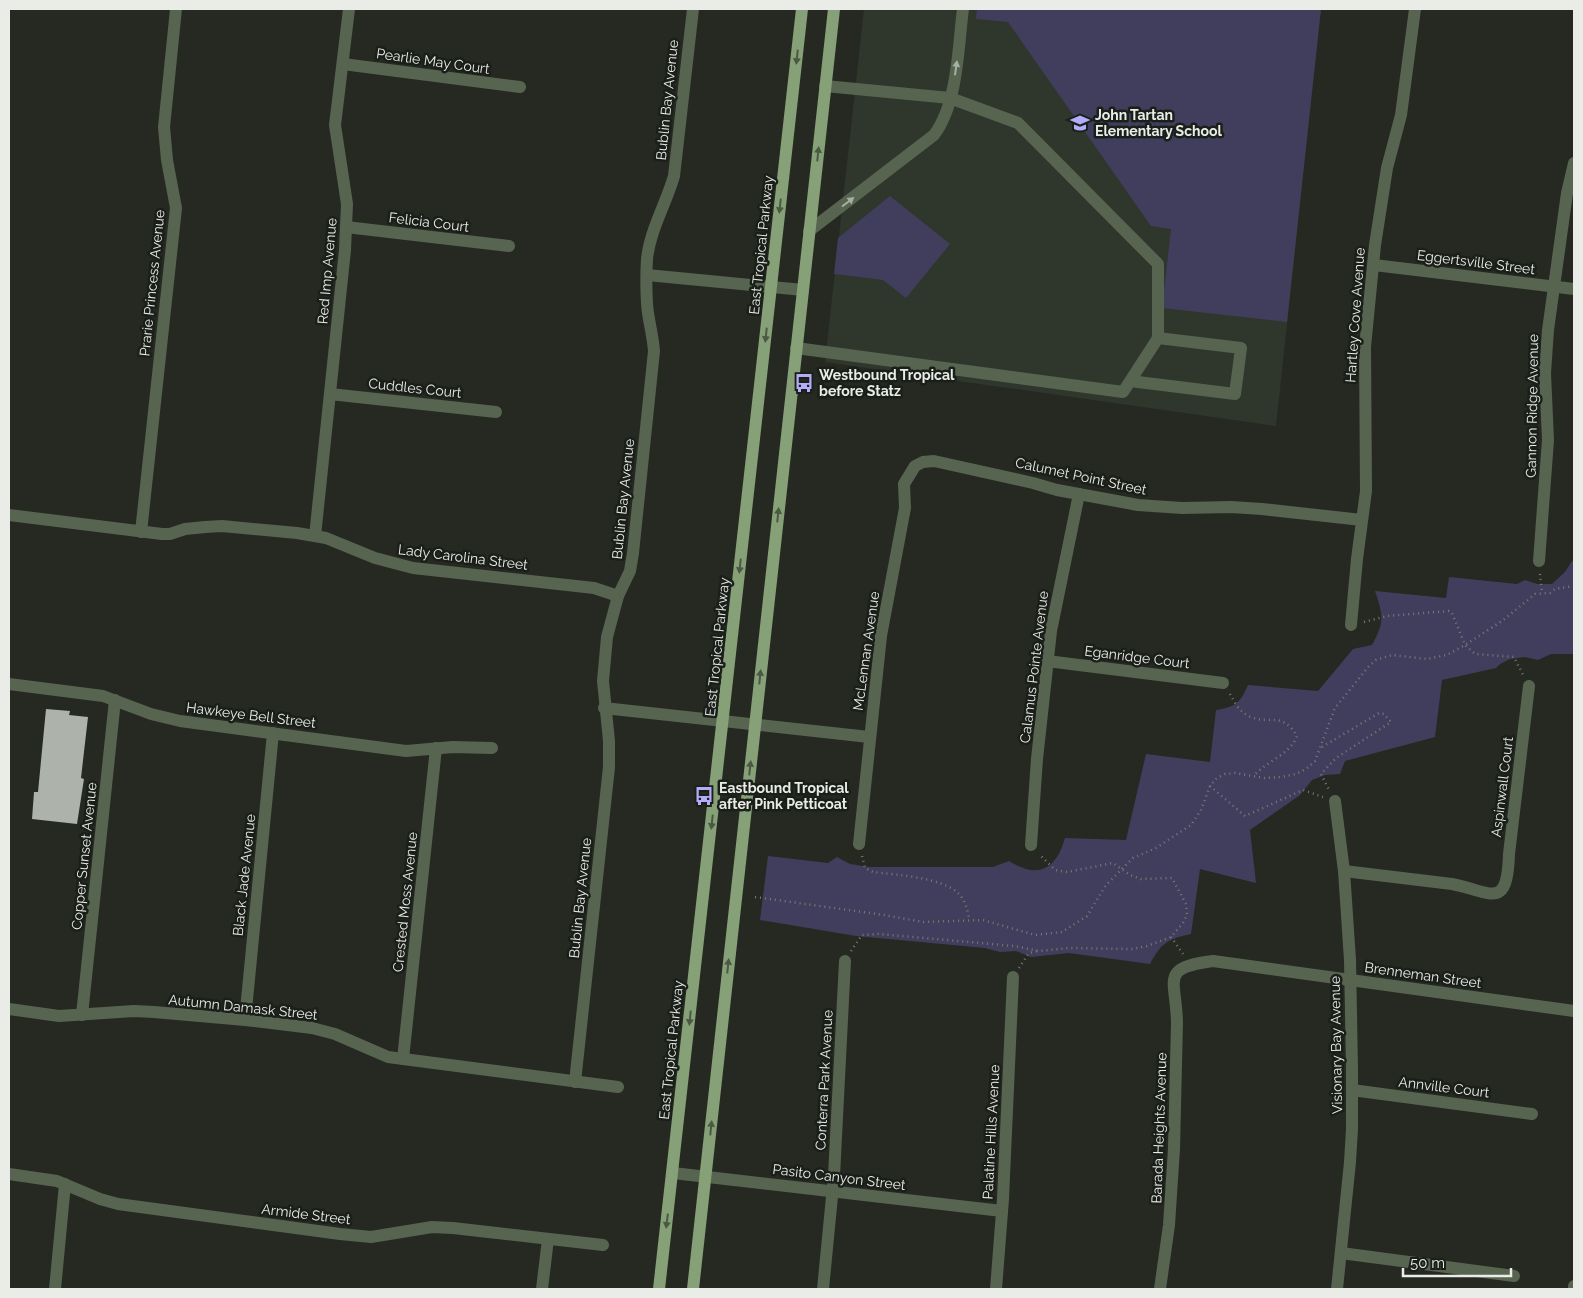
<svg xmlns="http://www.w3.org/2000/svg" width="1583" height="1298" viewBox="0 0 1583 1298" font-family="Raleway,sans-serif">
<rect width="100%" height="100%" fill="#252922"/>
<polygon fill="#2f362b" points="864,9 1321,9 1276,426 825,362"/>
<g fill="#413e5d">
<polygon points="977,9 1321,9 1287,322 1162,308 1171,229 1151,226 1008,22 976,19"/>
<polygon points="890,196 950,244 906,298 883,280 834,274 838,238"/>
<path d="M1572,561H1574V654H1551L1538,660L1525,657L1510,659L1500,664L1496,668L1442,680L1435,737L1345,761L1340,774L1325,775L1312,780L1300,795L1250,830L1256,883L1200,869L1191,934C1168,939 1161,943 1150,964L1069,953L1031,957L1016,951L1000,952L985,948L856,936L760,920L768,856L828,863L837,857L850,864L869,867H993L1009,861C1038,879 1056,870 1065,838L1126,840L1146,754L1210,762L1216,710C1236,707 1240,703 1248,685L1318,691L1353,649L1372,645C1385,622 1383,615 1375,591L1446,598L1449,577L1517,584L1525,580L1537,584H1552L1565,572Z"/>
</g>
<polygon fill="#adb3aa" points="46,709 70,711 69,715 88,717 81,778 84,779 77,824 32,819 34,792 38,792"/>
<g fill="none" stroke-linecap="round" stroke-linejoin="round">
<g stroke="#777b75" stroke-width="2.5" stroke-dasharray="1 4" stroke-linecap="butt">
<polyline points="1540,574 1542,593"/>
<polyline points="1364,622 1387,616 1449,611 1452,613 1465,645 1475,654 1514,657 1523,675"/>
<path d="M1230,694C1235,703 1240,713 1251,717C1270,725 1282,711 1297,736C1290,755 1266,761 1254,776"/>
<polyline points="1322,747 1379,713 1384,714 1391,722 1336,758 1321,774 1329,790"/>
<polyline points="1210,786 1245,816 1303,790 1323,797"/>
<path d="M862,856L865,868L873,872C896,875 942,877 959,894C965,900 968,911 969,919"/>
<polyline points="755,897 884,915 923,922 983,920 1035,935 1062,932 1087,916 1106,885 1133,858 1156,848 1191,825 1201,810 1210,786 1217,778 1225,774 1235,773 1264,778 1281,777 1296,774 1306,769 1315,761 1335,708 1369,666 1376,660 1392,655 1427,659 1447,655 1465,645 1502,621 1535,594 1550,593 1555,589 1574,586"/>
<polyline points="1171,937 1183,954"/>
<polyline points="851,951 862,935 879,934 1014,946 1039,951 1070,948 1132,949 1147,946 1171,937 1183,923 1187,915 1186,904 1172,878 1141,879 1130,875 1113,863 1067,872 1055,870 1039,854"/>
<polyline points="1019,968 1029,953 1038,951"/>
</g>
<g stroke="#576450" stroke-width="12">
<polyline points="343,64 520,87"/>
<polyline points="825,86 950,98 1018,123 1158,264 1158,338"/>
<polyline points="346,227 509,246"/>
<path d="M809,231L934,135C958,103 958,47 963,9"/>
<polyline points="1374,265 1574,289"/>
<polyline points="647,275 803,290"/>
<polyline points="796,348 1123,392 1158,338 1241,348 1235,394 1130,381"/>
<polyline points="330,394 496,412"/>
<polyline points="9,515 162,534 170,534 185,529 205,527 222,526 297,533 326,538 375,558 413,568 594,588 618,596"/>
<polyline points="141,532 176,208 167,160 164,127 176,9"/>
<polyline points="315,536 345,250 347,204 335,125 349,9"/>
<polyline points="1539,561 1548,440 1545,373 1548,330 1567,193 1574,163"/>
<polyline points="1351,625 1357,559 1366,491 1365,347 1375,245 1387,168 1401,115 1415,9"/>
<polyline points="1047,661 1223,683"/>
<polyline points="9,684 103,696 151,714 180,721 406,751 453,747 492,748"/>
<polyline points="604,708 869,737"/>
<polyline points="1335,801 1344,871 1350,960 1352,1069 1352,1129 1350,1162 1337,1289"/>
<polyline points="859,844 881,636 905,508 904,484 915,466 923,462 934,461 1033,483 1057,490 1138,505 1182,508 1231,507 1262,509 1362,520"/>
<polyline points="1031,845 1037,759 1051,631 1079,494"/>
<path d="M1344,871L1452,884C1492,892 1507,911 1509,854L1529,686"/>
<polyline points="9,1009 59,1016 134,1011 154,1012 245,1020 312,1028 335,1034 388,1057 618,1087"/>
<polyline points="82,1015 115,700"/>
<polyline points="245,1020 273,733"/>
<polyline points="403,1059 436,748"/>
<path d="M575,1082L609,767V741L603,681L607,637L618,596L630,571L633,553L654,351C653,338 650,326 648,313C646,299 646,273 647,259C650,230 666,204 674,176L693,9"/>
<polyline points="1352,1090 1532,1114"/>
<polyline points="673,1173 1002,1211"/>
<polyline points="9,1174 57,1181 100,1199 118,1204 340,1234 371,1237 432,1227 453,1228 603,1245"/>
<polyline points="1341,1253 1514,1276"/>
<polyline points="55,1289 65,1184"/>
<polyline points="542,1289 548,1239"/>
<polyline points="823,1289 834,1176 845,961"/>
<polyline points="996,1289 1003,1199 1013,977"/>
<path d="M1160,1289L1169,1225L1174,1149L1177,1022C1176,979 1159,968 1213,961L1574,1011"/>
<polyline points="1574,1289 1574,1286"/>
</g>
<g stroke="#86a077" stroke-width="12">
<polyline points="659,1289 802,9"/>
<polyline points="693,1289 834,9"/>
</g>
</g>
<defs><path id="oneway-solid" d="M-6-.8H1V-3.2L6.5 0L1 3.2V.8H-6Z" transform="scale(1.25)"/></defs>
<g fill="#4b5943">
<use href="#oneway-solid" transform="translate(797 57) rotate(96)"/>
<use href="#oneway-solid" transform="translate(818 154) rotate(-84)"/>
<use href="#oneway-solid" transform="translate(780 206) rotate(96)"/>
<use href="#oneway-solid" transform="translate(766 335) rotate(96)"/>
<use href="#oneway-solid" transform="translate(778 515) rotate(-84)"/>
<use href="#oneway-solid" transform="translate(740 566) rotate(96)"/>
<use href="#oneway-solid" transform="translate(760 677) rotate(-84)"/>
<use href="#oneway-solid" transform="translate(750 768) rotate(-84)"/>
<use href="#oneway-solid" transform="translate(712 822) rotate(96)"/>
<use href="#oneway-solid" transform="translate(728 966) rotate(-84)"/>
<use href="#oneway-solid" transform="translate(690 1018) rotate(96)"/>
<use href="#oneway-solid" transform="translate(711 1128) rotate(-84)"/>
<use href="#oneway-solid" transform="translate(667 1221) rotate(97)"/>
</g>
<g fill="#a7afa3">
<use href="#oneway-solid" transform="translate(956 68) rotate(-82)"/>
<use href="#oneway-solid" transform="translate(848 202) rotate(-37)"/>
</g>
<defs>
<g id="school-bare" transform="scale(1.5)"><path d="M0-5L7-2L0 1L-7-2ZM-4 1L0 2.5L4 1V4Q0 6-4 4Z" fill="#b3adf9" stroke="#1b1f19" stroke-width="2.5" paint-order="stroke"/></g>
<g id="bus-bare" transform="scale(1.5)"><path d="M-5-6H5V4H4V6H2V4H-2V6H-4V4H-5ZM-3.5-4V0h7V-4ZM-3.5 1.2v1.5H-2V1.2ZM2 1.2v1.5H3.5V1.2Z" fill="#b3adf9" stroke="#1b1f19" stroke-width="2.5" paint-order="stroke"/></g>
</defs>
<g fill-rule="evenodd">
<use href="#school-bare" x="1080" y="123"/>
<use href="#bus-bare" x="804" y="383"/>
<use href="#bus-bare" x="704" y="796"/>
</g>
<g text-anchor="middle" stroke-width="5" stroke-linejoin="round" paint-order="stroke">
<g font-size="14" fill="#e9ece7" stroke="#1b1f19">
<text transform="translate(433 61) rotate(8)" y="5">Pearlie May Court</text>
<text transform="translate(667 100) rotate(-84)" y="5">Bublin Bay Avenue</text>
<text transform="translate(429 222) rotate(7)" y="5">Felicia Court</text>
<text transform="translate(761 245) rotate(-84)" y="5">East Tropical Parkway</text>
<text transform="translate(1476 262) rotate(7)" y="5">Eggertsville Street</text>
<text transform="translate(327 271) rotate(-85)" y="5">Red Imp Avenue</text>
<text transform="translate(152 283) rotate(-84)" y="5">Prarie Princess Avenue</text>
<text transform="translate(1355 315) rotate(-86)" y="5">Hartley Cove Avenue</text>
<text transform="translate(415 388) rotate(6)" y="5">Cuddles Court</text>
<text transform="translate(1532 406) rotate(-89)" y="5">Gannon Ridge Avenue</text>
<text transform="translate(1081 476) rotate(12)" y="5">Calumet Point Street</text>
<text transform="translate(623 499) rotate(-84)" y="5">Bublin Bay Avenue</text>
<text transform="translate(463 557) rotate(7)" y="5">Lady Carolina Street</text>
<text transform="translate(717 647) rotate(-84)" y="5">East Tropical Parkway</text>
<text transform="translate(866 651) rotate(-82)" y="5">McLennan Avenue</text>
<text transform="translate(1137 657) rotate(7)" y="5">Eganridge Court</text>
<text transform="translate(1034 667) rotate(-83)" y="5">Calamus Pointe Avenue</text>
<text transform="translate(251 715) rotate(7)" y="5">Hawkeye Bell Street</text>
<text transform="translate(1502 787) rotate(-83)" y="5">Aspinwall Court</text>
<text transform="translate(84 856) rotate(-84)" y="5">Copper Sunset Avenue</text>
<text transform="translate(244 875) rotate(-84)" y="5">Black Jade Avenue</text>
<text transform="translate(580 898) rotate(-84)" y="5">Bublin Bay Avenue</text>
<text transform="translate(405 902) rotate(-84)" y="5">Crested Moss Avenue</text>
<text transform="translate(1423 975) rotate(8)" y="5">Brenneman Street</text>
<text transform="translate(243 1007) rotate(6)" y="5">Autumn Damask Street</text>
<text transform="translate(1336 1045) rotate(-91)" y="5">Visionary Bay Avenue</text>
<text transform="translate(671 1050) rotate(-84)" y="5">East Tropical Parkway</text>
<text transform="translate(824 1080) rotate(-87)" y="5">Conterra Park Avenue</text>
<text transform="translate(1444 1087) rotate(7)" y="5">Annville Court</text>
<text transform="translate(1159 1128) rotate(-88)" y="5">Barada Heights Avenue</text>
<text transform="translate(991 1132) rotate(-87)" y="5">Palatine Hills Avenue</text>
<text transform="translate(839 1177) rotate(7)" y="5">Pasito Canyon Street</text>
<text transform="translate(306 1214) rotate(7)" y="5">Armide Street</text>
</g>
<g font-size="14" font-weight="bold" fill="#e9ece7" stroke="#1b1f19" text-anchor="start">
<text x="1095" y="120">John Tartan<tspan x="1095" dy="16">Elementary School</tspan></text>
<text x="819" y="380">Westbound Tropical<tspan x="819" dy="16">before Statz</tspan></text>
<text x="719" y="793">Eastbound Tropical<tspan x="719" dy="16">after Pink Petticoat</tspan></text>
</g>
</g>
<rect width="1583" height="1298" fill="none" stroke="#e9ece7" stroke-width="20"/>
<path d="M1403 1268v8h108v-8" fill="none" stroke="#e9ece7" stroke-width="2.5"/>
<text x="1410" y="1268" font-size="15" fill="#e9ece7" stroke="#1b1f19" stroke-width="4" paint-order="stroke">50 m</text>
</svg>
